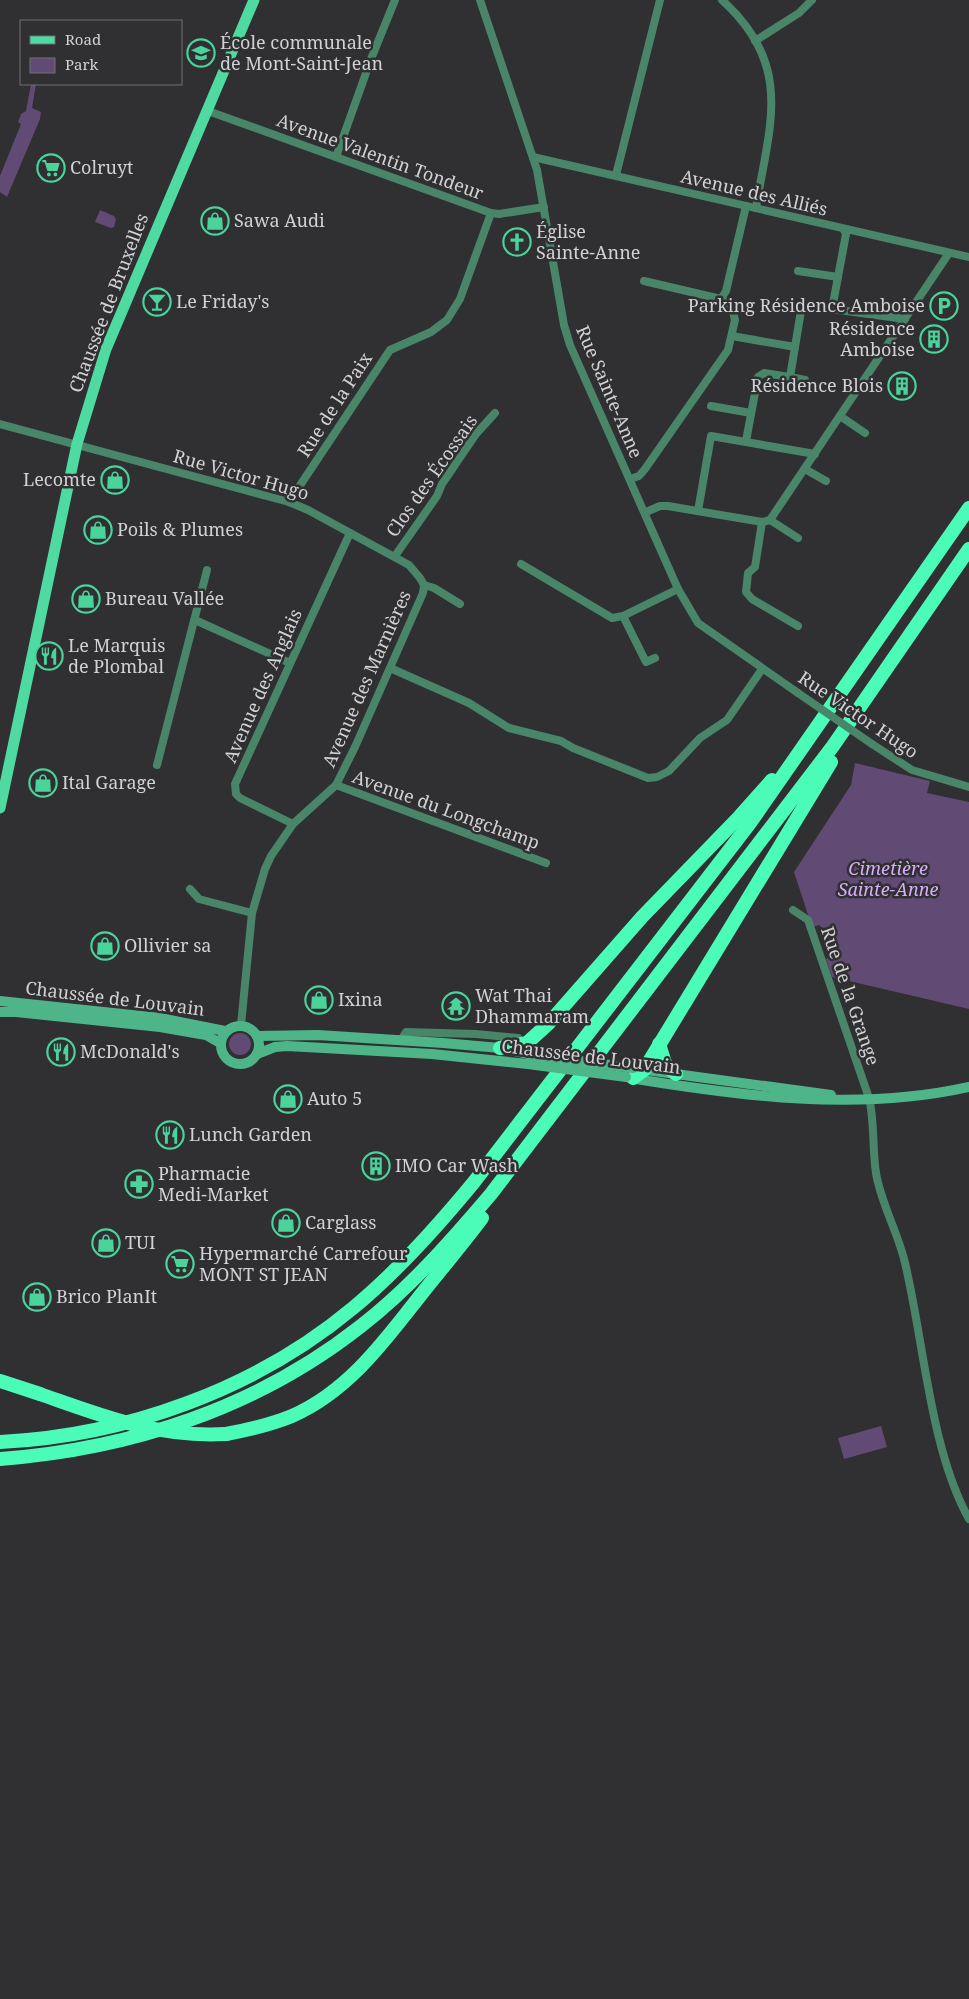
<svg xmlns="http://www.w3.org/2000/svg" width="969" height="1999" viewBox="0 0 969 1999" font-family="'Noto Serif',serif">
<rect width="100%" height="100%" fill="#302f31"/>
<g fill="#614a73">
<polygon points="31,84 36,84 32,108 41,112 40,119 7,197 0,192 0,176 21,124 18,122 21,114 26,111"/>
<polygon points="100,210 114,216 116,219 114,227 111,228 95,222"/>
<polygon points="855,763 930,781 927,793 969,802 969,1009 832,977 826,959 831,956 820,925 812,927 794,872 851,785"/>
<circle cx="240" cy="1044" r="11"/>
<polygon points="881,1426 887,1447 844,1459 838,1438"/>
</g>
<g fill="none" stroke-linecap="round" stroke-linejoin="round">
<g stroke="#488569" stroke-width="8">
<polyline points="480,0 537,170 564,325 570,345 678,589 698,623 798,693"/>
<path d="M722,0C795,66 769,126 756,208"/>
<polyline points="755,41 799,13 812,0"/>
<polyline points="208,111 491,213 499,214 544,207"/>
<polyline points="336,157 371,59 395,0"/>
<polyline points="533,157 969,257"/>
<polyline points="616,175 660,0"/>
<polyline points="798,271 838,277"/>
<polyline points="721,299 726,291 746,206"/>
<polyline points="832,309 846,234 844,230"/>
<polyline points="732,336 795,347"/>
<polyline points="790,377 805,380"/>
<polyline points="711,406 751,413"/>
<polyline points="840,416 865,433"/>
<polyline points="0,424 289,502 308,510 409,565 420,578 424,585 423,593 355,747 336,785 293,824 271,856 265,869 252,913 241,1025"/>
<polyline points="746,441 758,377 764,373 790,377 802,305 905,319"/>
<polyline points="805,469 826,481"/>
<polyline points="630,479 639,476 645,469 728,350 735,320 732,308 721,299 644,281"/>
<polyline points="289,502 390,350 431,332 447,320 460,299 491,213"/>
<polyline points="698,511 711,436 815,454"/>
<polyline points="646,512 660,506 668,506 762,522 770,520 949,253"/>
<polyline points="770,520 798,538"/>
<polyline points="762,522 755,567 748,573 746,592 752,599 798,626"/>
<polyline points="395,556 437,496 442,484 476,434 495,413"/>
<polyline points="521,564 612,618 623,616 678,589"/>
<polyline points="424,585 434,588 460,604"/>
<polyline points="623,616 646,662 655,658"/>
<polyline points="195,620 290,663"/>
<polyline points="390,668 469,703 509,728 561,741 573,748 648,778 657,777 669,771 700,738 727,720 762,669"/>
<polyline points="872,744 912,770 969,787"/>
<polyline points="157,765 207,570"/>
<polyline points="336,785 546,863"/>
<polyline points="293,824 240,798 236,794 235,784 350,533"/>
<polyline points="190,889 199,899 252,913"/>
<path d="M793,910L808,920L869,1098C875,1123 872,1148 876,1173C881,1204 898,1232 905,1263C924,1342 930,1449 969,1519"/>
<polyline points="401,1040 406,1032 476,1034 518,1038"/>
</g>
<g stroke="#4eb589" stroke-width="10">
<polyline points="0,1001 160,1018 225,1031"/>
<polyline points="0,1012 16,1012 160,1027 206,1035 220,1043"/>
<circle cx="240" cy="1045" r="19"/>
<polyline points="257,1036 318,1035 443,1043 500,1048 533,1055"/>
<polyline points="257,1054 275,1047 287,1046 432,1054 528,1064"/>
<polyline points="639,1069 831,1095"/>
<path d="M630,1078C740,1096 858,1112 969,1087"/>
</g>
<polyline stroke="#4edaa1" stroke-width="11" points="0,808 77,444 106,349 254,0"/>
<g stroke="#4afcb7" stroke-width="14">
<polyline points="659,1044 666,1066 676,1074"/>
<polyline points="500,1048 527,1043 549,1023 642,917 740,816 772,780"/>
<polyline points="633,1078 644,1070 831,762"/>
<polyline points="0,1381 40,1394"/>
<path d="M226,1434C248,1430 270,1425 292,1416C345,1393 381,1346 416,1301C438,1273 461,1246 482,1218"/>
<path d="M0,1442C126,1436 256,1389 353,1308C398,1271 437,1227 474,1182L750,823L969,508"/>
<path d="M0,1459C131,1449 257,1408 361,1326C410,1288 451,1241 491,1194L833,746L969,549"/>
</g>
<polyline stroke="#488569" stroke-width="8" points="798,693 872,744"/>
<g stroke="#4eb589" stroke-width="10">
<polyline points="533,1055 633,1068"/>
<polyline points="528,1064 626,1077"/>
</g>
<path stroke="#4afcb7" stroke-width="14" d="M40,1394C103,1416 157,1438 226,1434"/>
</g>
<defs>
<g id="school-ring" transform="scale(1.4375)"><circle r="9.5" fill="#302f31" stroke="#4ad49c" stroke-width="1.5"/><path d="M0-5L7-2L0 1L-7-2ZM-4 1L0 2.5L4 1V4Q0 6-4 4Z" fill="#4ad49c"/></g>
<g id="supermarket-ring" transform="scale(1.4375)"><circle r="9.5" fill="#302f31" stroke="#4ad49c" stroke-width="1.5"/><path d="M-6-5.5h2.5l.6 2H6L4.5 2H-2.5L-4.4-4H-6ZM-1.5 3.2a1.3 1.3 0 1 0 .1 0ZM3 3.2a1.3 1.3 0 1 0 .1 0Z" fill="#4ad49c"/></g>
<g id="shop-ring" transform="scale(1.4375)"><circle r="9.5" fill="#302f31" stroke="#4ad49c" stroke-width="1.5"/><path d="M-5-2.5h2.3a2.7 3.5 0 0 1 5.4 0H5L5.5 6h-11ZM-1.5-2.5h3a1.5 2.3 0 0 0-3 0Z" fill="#4ad49c"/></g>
<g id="church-ring" transform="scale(1.4375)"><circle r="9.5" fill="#302f31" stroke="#4ad49c" stroke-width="1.5"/><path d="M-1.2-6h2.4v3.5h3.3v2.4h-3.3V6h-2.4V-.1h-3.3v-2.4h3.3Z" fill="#4ad49c"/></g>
<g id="bar-ring" transform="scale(1.4375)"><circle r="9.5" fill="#302f31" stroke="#4ad49c" stroke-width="1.5"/><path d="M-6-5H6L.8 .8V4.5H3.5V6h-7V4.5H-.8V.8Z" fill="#4ad49c"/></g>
<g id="parking-ring" transform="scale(1.4375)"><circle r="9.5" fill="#302f31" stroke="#4ad49c" stroke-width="1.5"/><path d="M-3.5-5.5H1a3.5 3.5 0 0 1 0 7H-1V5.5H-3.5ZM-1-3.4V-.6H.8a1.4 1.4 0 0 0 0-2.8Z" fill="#4ad49c"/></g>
<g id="building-ring" transform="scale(1.4375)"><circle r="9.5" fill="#302f31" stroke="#4ad49c" stroke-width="1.5"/><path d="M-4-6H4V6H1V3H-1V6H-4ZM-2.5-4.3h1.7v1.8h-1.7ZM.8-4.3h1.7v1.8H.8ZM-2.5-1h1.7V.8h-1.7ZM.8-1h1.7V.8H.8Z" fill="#4ad49c"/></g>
<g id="restaurant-ring" transform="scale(1.4375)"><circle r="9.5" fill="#302f31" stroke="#4ad49c" stroke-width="1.5"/><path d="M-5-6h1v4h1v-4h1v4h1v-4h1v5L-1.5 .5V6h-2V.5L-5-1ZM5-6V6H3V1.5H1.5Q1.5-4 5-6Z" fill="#4ad49c"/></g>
<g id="temple-ring" transform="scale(1.4375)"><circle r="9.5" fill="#302f31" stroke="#4ad49c" stroke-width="1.5"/><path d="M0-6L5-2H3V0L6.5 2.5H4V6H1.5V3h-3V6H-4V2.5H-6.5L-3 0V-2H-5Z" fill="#4ad49c"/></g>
<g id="pharmacy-ring" transform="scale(1.4375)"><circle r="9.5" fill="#302f31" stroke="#4ad49c" stroke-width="1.5"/><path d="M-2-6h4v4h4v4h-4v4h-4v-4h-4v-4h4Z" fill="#4ad49c"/></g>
</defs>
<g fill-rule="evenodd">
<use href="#school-ring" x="201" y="53"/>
<use href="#supermarket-ring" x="51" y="168"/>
<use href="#shop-ring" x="215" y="221"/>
<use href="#church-ring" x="517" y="242"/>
<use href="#bar-ring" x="157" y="302"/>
<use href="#parking-ring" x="944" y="306"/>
<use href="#building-ring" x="934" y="339"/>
<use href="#building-ring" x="902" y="386"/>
<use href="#shop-ring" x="115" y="480"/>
<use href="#shop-ring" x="98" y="530"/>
<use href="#shop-ring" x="86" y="599"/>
<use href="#restaurant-ring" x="49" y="656"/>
<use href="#shop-ring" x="43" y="783"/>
<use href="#shop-ring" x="105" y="946"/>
<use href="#shop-ring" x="319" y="1000"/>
<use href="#temple-ring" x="456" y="1006"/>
<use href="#restaurant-ring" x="61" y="1052"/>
<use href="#shop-ring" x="288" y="1099"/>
<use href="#restaurant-ring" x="170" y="1135"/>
<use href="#building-ring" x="376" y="1166"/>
<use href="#pharmacy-ring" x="139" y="1184"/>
<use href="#shop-ring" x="286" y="1223"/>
<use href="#shop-ring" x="106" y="1243"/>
<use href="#supermarket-ring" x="180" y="1264"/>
<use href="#shop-ring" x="37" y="1297"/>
</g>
<g text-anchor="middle" stroke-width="5" stroke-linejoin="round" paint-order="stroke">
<g font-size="18" fill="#d2d1d3" stroke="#302f31" text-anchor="start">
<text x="220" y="49">École communale<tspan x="220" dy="21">de Mont-Saint-Jean</tspan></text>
<text x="70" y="174">Colruyt</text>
<text x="234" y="227">Sawa Audi</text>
<text x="536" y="238">Église<tspan x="536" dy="21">Sainte-Anne</tspan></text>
<text x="176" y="308">Le Friday's</text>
<text x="925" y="312" text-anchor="end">Parking Résidence Amboise</text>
<text x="915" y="335" text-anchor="end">Résidence<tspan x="915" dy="21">Amboise</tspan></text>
<text x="883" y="392" text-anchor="end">Résidence Blois</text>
<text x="96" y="486" text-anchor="end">Lecomte</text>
<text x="117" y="536">Poils &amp; Plumes</text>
<text x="105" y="605">Bureau Vallée</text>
<text x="68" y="652">Le Marquis<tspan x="68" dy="21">de Plombal</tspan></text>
<text x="62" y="789">Ital Garage</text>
<text x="124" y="952">Ollivier sa</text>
<text x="475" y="1002">Wat Thai<tspan x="475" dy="21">Dhammaram</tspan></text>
<text x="338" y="1006">Ixina</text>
<text x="80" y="1058">McDonald's</text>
<text x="307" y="1105">Auto 5</text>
<text x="189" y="1141">Lunch Garden</text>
<text x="395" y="1172">IMO Car Wash</text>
<text x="158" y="1180">Pharmacie<tspan x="158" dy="21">Medi-Market</tspan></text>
<text x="305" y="1229">Carglass</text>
<text x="125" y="1249">TUI</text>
<text x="199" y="1260">Hypermarché Carrefour<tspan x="199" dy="21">MONT ST JEAN</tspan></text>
<text x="56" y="1303">Brico PlanIt</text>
</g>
<g font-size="18" fill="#d2d1d3" stroke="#302f31">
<text transform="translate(380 157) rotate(20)" y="6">Avenue Valentin Tondeur</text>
<text transform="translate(754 193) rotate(13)" y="6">Avenue des Alliés</text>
<text transform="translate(109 303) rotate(-69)" y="6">Chaussée de Bruxelles</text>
<text transform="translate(609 392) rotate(67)" y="6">Rue Sainte-Anne</text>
<text transform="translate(335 405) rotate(-57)" y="6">Rue de la Paix</text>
<text transform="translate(241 475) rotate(16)" y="6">Rue Victor Hugo</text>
<text transform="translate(432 476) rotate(-55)" y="6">Clos des Écossais</text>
<text transform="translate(367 679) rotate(-66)" y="6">Avenue des Marnières</text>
<text transform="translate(263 686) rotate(-66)" y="6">Avenue des Anglais</text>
<text transform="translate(858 715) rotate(34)" y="6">Rue Victor Hugo</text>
<text transform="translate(446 810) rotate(20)" y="6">Avenue du Longchamp</text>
<text transform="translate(850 996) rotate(71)" y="6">Rue de la Grange</text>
<text transform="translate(115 999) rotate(7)" y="6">Chaussée de Louvain</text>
<text transform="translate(591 1057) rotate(7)" y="6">Chaussée de Louvain</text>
</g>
<g font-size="18" font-style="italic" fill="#d7acf8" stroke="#302f31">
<text x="888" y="875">Cimetière<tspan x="888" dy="21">Sainte-Anne</tspan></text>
</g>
</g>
<rect x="20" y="20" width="162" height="65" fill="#302f31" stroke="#717072"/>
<rect x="30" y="36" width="25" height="8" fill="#4edaa1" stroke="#717072"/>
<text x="65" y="45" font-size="15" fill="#d2d1d3">Road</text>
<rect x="30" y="58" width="25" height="15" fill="#614a73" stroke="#717072"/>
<text x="65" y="70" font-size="15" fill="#d2d1d3">Park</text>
</svg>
